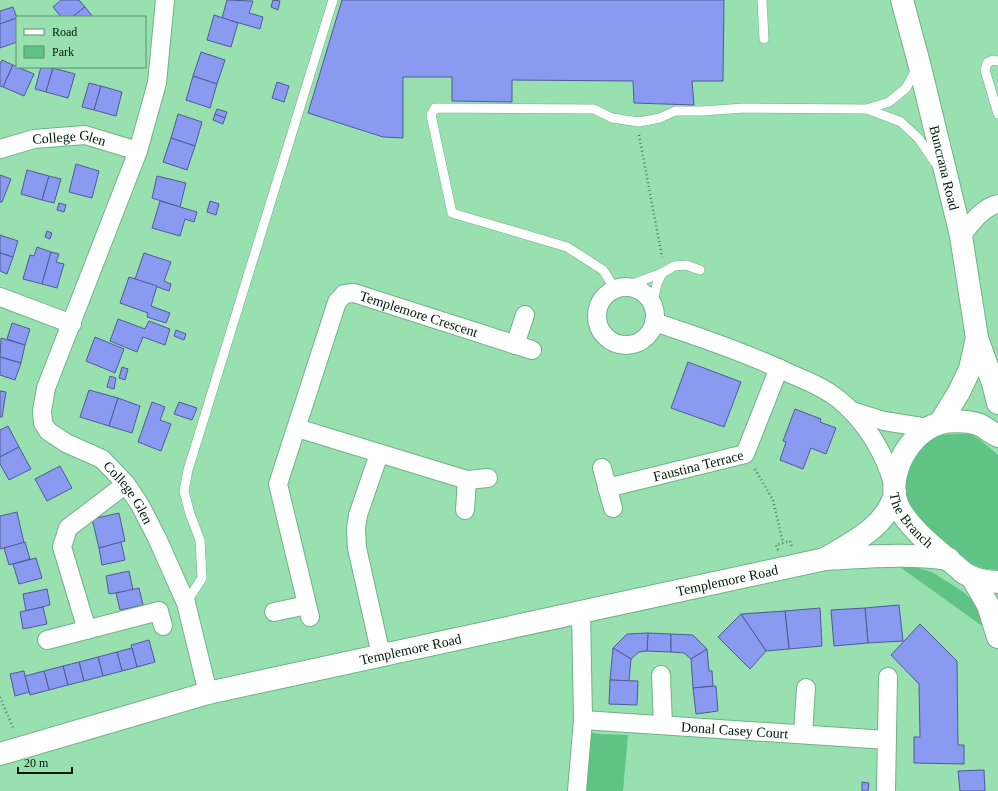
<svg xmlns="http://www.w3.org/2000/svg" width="998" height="791" viewBox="0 0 998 791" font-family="'Times New Roman',serif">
<rect width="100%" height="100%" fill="#99e0b0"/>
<g fill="#5ec384">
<polygon points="957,434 970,434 979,439 998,455 998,570 985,569 972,564 916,517 910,507 906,496 905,484 911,460 929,439 941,435"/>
<polygon points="897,565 910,566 932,572 962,591 978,605 985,628"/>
<polygon points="588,732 599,734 628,735 623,791 586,791"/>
</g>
<g fill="#899af0" stroke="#4f5a96">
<polygon points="61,0 79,0 85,7 72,17 61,17 53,7"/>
<polygon points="227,0 253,1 249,13 263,17 260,29 222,18"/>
<polygon points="273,0 280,1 278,10 271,7"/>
<polygon points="342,0 724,0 723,81 692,81 694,105 634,103 633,81 512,80 512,102 452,101 452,77 403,77 403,138 383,137 308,113"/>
<polygon points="13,7 17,18 0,24 0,11"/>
<polygon points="85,7 93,17 72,17"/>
<polygon points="214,15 238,23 231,47 207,40"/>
<polygon points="17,18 17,42 0,48 0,24"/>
<polygon points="201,52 225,60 217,84 193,76"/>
<polygon points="2,60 13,65 3,87 0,86 0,64"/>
<polygon points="13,65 34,74 24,96 3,87"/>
<polygon points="41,67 53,68 46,92 35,89"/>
<polygon points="53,68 75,74 68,98 46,92"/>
<polygon points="193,76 217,84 210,108 186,100"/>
<polygon points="277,82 289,86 284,102 272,98"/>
<polygon points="89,83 101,86 94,110 82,107"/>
<polygon points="101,86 122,92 116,116 94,110"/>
<polygon points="217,109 227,112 225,118 215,114"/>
<polygon points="178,114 202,122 195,146 171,138"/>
<polygon points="215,114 225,118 223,124 213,120"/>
<polygon points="171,138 195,146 187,170 163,162"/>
<polygon points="76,164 99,171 92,198 69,192"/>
<polygon points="27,170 49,176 42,200 21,194"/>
<polygon points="0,175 11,179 2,202 0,202"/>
<polygon points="49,176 61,179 54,203 42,200"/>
<polygon points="157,176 186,183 180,207 152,198"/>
<polygon points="160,201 197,212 194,222 185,219 180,236 152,228"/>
<polygon points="210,201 219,204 216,215 207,212"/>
<polygon points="59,203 66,205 64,212 57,210"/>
<polygon points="47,231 52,233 50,239 45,237"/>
<polygon points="0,235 18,241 13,257 0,253"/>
<polygon points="37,247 51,252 42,284 23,279 30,255 34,256"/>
<polygon points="51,252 59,254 56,262 64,264 57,288 42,284"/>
<polygon points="0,253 13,257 7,274 0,271"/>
<polygon points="144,253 171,262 164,281 171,284 169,291 135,279"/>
<polygon points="129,277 157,286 151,306 170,313 166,323 147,317 148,313 120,303"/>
<polygon points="118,319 145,329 149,321 170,329 165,345 143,337 137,352 110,341"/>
<polygon points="12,323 30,329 25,345 7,339"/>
<polygon points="176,330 186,334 184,340 174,336"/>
<polygon points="95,337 124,349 115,373 86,361"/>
<polygon points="1,338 25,345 21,363 0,357"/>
<polygon points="0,357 21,363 15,380 0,375"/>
<polygon points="688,362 741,382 724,427 671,408"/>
<polygon points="122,367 128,369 125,380 119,378"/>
<polygon points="110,376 116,378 114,389 107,387"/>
<polygon points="89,390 118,398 109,426 80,417"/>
<polygon points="0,391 6,392 2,417 0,417"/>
<polygon points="118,398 140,406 132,433 109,426"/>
<polygon points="152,402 165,407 160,420 171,424 161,451 138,442"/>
<polygon points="179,402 197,408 192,420 174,414"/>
<polygon points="795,409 821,419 820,422 836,428 826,454 811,448 803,469 780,460 786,442 783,441"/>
<polygon points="8,426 19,447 0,457 0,430"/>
<polygon points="19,447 31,469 9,480 0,464 0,457"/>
<polygon points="60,466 72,488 47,501 35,479"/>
<polygon points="17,512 24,543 0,549 0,516"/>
<polygon points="119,513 125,541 99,548 92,519"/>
<polygon points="25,542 30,559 9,565 4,548"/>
<polygon points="121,542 125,560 102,565 99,548"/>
<polygon points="36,558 42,578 19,584 13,564"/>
<polygon points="129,571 133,590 109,594 106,576"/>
<polygon points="139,588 143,605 120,610 116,593"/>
<polygon points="47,589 50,605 26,611 23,594"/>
<polygon points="899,605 903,641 868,643 865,608"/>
<polygon points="43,607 47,624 23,629 20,612"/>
<polygon points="820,608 822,646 789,649 785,611"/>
<polygon points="865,608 868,643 834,646 831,610"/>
<polygon points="785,611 789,649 766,651 741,614"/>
<polygon points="741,614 766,651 750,669 718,637"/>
<polygon points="920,624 957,661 958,745 964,745 964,764 914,763 914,737 920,737 919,684 891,655"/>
<polygon points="648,633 671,634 671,652 647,651"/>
<polygon points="648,633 647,651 639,652 631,659 613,648 627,634"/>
<polygon points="671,634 693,635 707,649 691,659 684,653 671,652"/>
<polygon points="149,640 155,662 137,667 131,645"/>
<polygon points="132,648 137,667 122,671 117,652"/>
<polygon points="613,648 631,659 629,681 610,680"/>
<polygon points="707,649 709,671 712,671 713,686 693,688 691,659"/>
<polygon points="117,652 122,671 103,676 98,657"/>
<polygon points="98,657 103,676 84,681 79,662"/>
<polygon points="79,662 84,681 68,685 63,666"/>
<polygon points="63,666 68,685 49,690 44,671"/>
<polygon points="24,671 29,692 15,696 10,674"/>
<polygon points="44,671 49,690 30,695 25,676"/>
<polygon points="610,680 638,681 637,705 609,704"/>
<polygon points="716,686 718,711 696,714 693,688"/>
<polygon points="984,770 985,791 960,791 958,771"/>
<polygon points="862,782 869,783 868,791 862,791"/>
</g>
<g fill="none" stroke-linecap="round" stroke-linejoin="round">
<g stroke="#6db385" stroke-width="10">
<g id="lane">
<polyline points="762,0 764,39"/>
<polyline points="998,61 993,60 987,63 985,70 998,114"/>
<polyline points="867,109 901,122 919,139 936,164"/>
<polyline points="624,287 662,273 674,266 686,265 700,270"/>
<polyline points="615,289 603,270 567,247 452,213 431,115 435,108 594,109 612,118 639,122 660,118 675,111 702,111 744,108 867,109 889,102 906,88 917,68"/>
<polyline points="652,305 657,284 662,273"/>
<polyline points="186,603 202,578 200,540 190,514 184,491 188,470 333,0"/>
</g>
</g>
<g stroke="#6db385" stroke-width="20">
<g id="street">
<path id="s1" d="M165,0L157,83L138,151L46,388L42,411L43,423L48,431L66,443L102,459L126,484L140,505L157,538L186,603L208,693"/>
<path id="s2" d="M0,149L34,139L85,135L138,151"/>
<path d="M961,236C971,224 982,207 998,204"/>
<circle cx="626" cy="316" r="29"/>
<polyline points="0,297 72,324"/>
<path d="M654,322C700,337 747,353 791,374C807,381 823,387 837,398C865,420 885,453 894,487"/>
<polyline points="515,345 525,315"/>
<polyline points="852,411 884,421 928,428"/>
<polyline points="297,428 467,480 488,478"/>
<polyline points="379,454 358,515 356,529 357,548 381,655"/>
<polyline points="602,468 613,508"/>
<path id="s3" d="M607,488L745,454L779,368"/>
<polyline points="465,510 467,480"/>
<polyline points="274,612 307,605"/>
<path id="s4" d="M310,617L278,484L337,302L344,294L354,293L532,350"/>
<polyline points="87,630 62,547 68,528 126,484"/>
<polyline points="47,640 159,611 163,626"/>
<polyline points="661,675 663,725"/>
<path id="s5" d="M583,720L887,740"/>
<polyline points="803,734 806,688"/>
<polyline points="577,791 583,720 581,612"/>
<polyline points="886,791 888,677"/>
</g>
</g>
<g stroke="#6db385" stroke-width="24">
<g id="secondary">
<path d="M828,557C855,541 887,526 895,493"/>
<path id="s6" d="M0,754L208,693L825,559C867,557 907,553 949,559"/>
</g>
</g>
<g stroke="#6db385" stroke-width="24">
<g id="highway">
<path id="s7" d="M902,0L919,63L961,236L977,338L993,383L998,403"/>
<polyline points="940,423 959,392 970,369 977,338"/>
<path id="s8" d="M998,436C992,433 986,428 980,425C970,421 951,420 941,423C909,431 885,477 898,506C910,531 944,555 964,573C975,580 985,582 998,582"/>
<polyline points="973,579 988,605 998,637"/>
</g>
</g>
<g stroke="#4d7c5c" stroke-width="2.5" stroke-dasharray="1 3" stroke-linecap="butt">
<polyline points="639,135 662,257"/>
<polyline points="755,469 773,500 783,543"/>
<polyline points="778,550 776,545 790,541 792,547"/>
<polyline points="0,697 14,730"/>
</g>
<use href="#lane" stroke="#fff" stroke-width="9"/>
<use href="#street" stroke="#fff" stroke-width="18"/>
<use href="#secondary" stroke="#fff" stroke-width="22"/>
<use href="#highway" stroke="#fff" stroke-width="22"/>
</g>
<g text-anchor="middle" stroke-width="3" stroke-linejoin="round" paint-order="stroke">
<g font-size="14" fill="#001807" stroke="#99e0b0">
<text dy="5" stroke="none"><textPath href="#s2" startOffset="71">College Glen</textPath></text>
<text dy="5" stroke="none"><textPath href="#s7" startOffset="173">Buncrana Road</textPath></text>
<text dy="5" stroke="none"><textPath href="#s4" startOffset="417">Templemore Crescent</textPath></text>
<text dy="5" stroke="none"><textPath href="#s3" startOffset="94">Faustina Terrace</textPath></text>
<text dy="5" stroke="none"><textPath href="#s1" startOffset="557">College Glen</textPath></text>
<text dy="5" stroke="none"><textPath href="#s8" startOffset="183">The Branch</textPath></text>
<text dy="5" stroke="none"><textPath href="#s6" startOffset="748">Templemore Road</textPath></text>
<text dy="5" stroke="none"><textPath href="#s6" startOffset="424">Templemore Road</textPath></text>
<text dy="5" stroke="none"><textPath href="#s5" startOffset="152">Donal Casey Court</textPath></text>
</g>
</g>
<rect x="16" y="16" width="130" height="52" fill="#99e0b0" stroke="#5c906c"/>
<rect x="24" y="29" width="20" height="6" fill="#ffffff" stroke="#5c906c"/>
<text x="52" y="36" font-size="12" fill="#001807">Road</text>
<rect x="24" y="46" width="20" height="12" fill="#5ec384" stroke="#5c906c"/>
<text x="52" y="56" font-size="12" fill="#001807">Park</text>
<path d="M18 767v6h54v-6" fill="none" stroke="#001807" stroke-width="2"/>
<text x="24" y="767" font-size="12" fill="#001807" stroke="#99e0b0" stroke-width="3" paint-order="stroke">20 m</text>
</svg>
